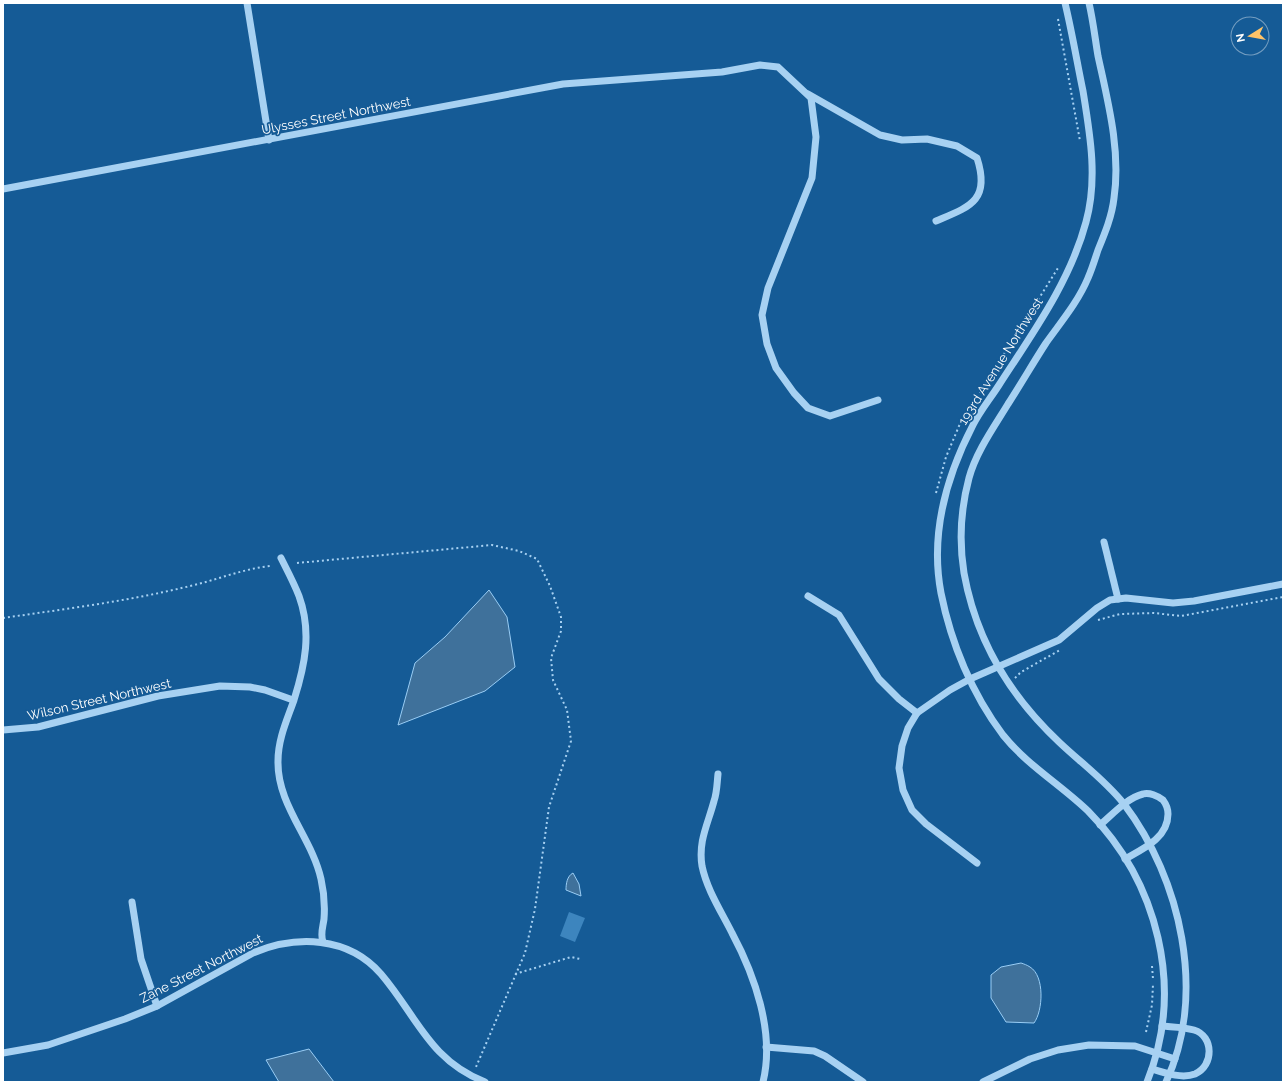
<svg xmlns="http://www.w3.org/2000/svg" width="1286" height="1085" viewBox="0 0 1286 1085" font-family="Raleway,sans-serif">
<rect width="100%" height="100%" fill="#155b96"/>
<g fill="#3f719b" stroke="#99cdf5">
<polygon points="489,590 507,617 515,667 485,691 398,725 415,663 445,637"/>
<path d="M573,873L579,884L581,896L566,890C566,884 567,876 573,873Z"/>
<path d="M1021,963C1024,964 1027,965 1030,967C1045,976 1043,1011 1034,1023L1006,1022L991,998V975L1001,967Z"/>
<polygon points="309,1049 334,1082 279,1082 266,1060"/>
</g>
<polygon fill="#3d85be" points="569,912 585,918 575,942 560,936"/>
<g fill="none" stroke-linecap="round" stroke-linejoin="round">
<g stroke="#a7d1f2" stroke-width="2" stroke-dasharray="2 3" stroke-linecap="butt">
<polyline points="1058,19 1080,141"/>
<polyline points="936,493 946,457 959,426 1058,268"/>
<polyline points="297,563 492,545 519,551 537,559 550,586 561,617 561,631 551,658 553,680 567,710 571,741 549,807 535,909 525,953 476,1067"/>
<path d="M3,618C65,609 129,601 190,586C217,580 242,569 270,566"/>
<polyline points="1098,620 1120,614 1154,613 1181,616 1283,597"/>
<polyline points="1015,678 1021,672 1060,650"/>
<polyline points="1152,966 1153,979"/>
<polyline points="515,974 571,957 580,959"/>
<polyline points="1146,1032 1152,1005 1153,984"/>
</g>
<g stroke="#a7d1f2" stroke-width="7">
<polyline points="247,3 269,140"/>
<path d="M1065,3C1072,32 1077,62 1083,91C1090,134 1098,179 1086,222C1070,282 1032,334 999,385C990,399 980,411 973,425C946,477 930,535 941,593C951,643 972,694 1003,735C1027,765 1061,785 1088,811C1158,882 1185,988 1147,1082"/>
<path d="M1089,3C1093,20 1095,38 1098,56C1108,102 1121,151 1114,198C1112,216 1105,233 1098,250C1095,259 1092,269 1088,278C1078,302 1061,322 1046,343C1033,363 1021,384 1008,404C994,427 976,452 969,478C961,508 959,542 964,573C976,640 1010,696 1059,742C1081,763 1105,780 1124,804C1181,879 1207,994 1166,1082"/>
<path d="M808,94L880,135L902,140L927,139L957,146L977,158C991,201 969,207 936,221"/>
<polyline points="3,189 563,84 722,72 760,65 778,67 811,98 816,137 812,178 768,288 762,315 767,344 776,368 794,393 808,408 830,416 878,400"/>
<polyline points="1104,542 1118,599"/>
<path d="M281,558C287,570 294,583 299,596C312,632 305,665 294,700C287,720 278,739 278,761C277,805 312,838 321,879C324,892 325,906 324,919C323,927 320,934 323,942"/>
<polyline points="808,596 839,615 879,679 899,699 917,713"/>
<polyline points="3,730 38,727 158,696 220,686 250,687 265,690 293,700"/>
<path d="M718,774C717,783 717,793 714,801C708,824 698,841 702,866C707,890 721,911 732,933C755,976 775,1033 763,1082"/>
<path d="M1100,825C1113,814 1127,798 1143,794C1149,792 1158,796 1163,800C1166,804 1168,810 1168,814C1168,838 1143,849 1125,859"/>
<polyline points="977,863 926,824 912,810 903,790 899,768 902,746 908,728 917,713 950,690 970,679 1059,640 1097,608 1110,600 1126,598 1173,603 1194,601 1283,584"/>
<polyline points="132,902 141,959 157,1006"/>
<polyline points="766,1047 814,1051 825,1056 863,1082"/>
<path d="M3,1053L48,1045L125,1019L157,1006L253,953C296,935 348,936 381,974C417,1016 429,1060 485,1082"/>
<path d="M1152,1069C1165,1073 1182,1079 1195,1074C1214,1066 1214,1036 1194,1030C1184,1027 1172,1027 1162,1026"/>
<polyline points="983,1082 1030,1059 1058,1050 1089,1045 1135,1046 1175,1059"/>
</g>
</g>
<g text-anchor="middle" stroke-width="3.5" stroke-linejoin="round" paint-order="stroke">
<g font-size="13" fill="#fff" stroke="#155b96">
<text transform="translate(336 115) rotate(-11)" y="5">Ulysses Street Northwest</text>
<text transform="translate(1000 361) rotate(-58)" y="5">193rd Avenue Northwest</text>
<text transform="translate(99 699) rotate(-13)" y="5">Wilson Street Northwest</text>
<text transform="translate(201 968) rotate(-27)" y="5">Zane Street Northwest</text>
</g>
</g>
<rect width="1286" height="1085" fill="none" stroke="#ffffff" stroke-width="8"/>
<g transform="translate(1250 36) rotate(259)"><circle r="19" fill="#155b96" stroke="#739dc0"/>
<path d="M0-3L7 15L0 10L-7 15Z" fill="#ffc368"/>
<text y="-6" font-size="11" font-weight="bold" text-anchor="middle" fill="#ffffff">N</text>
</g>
</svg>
